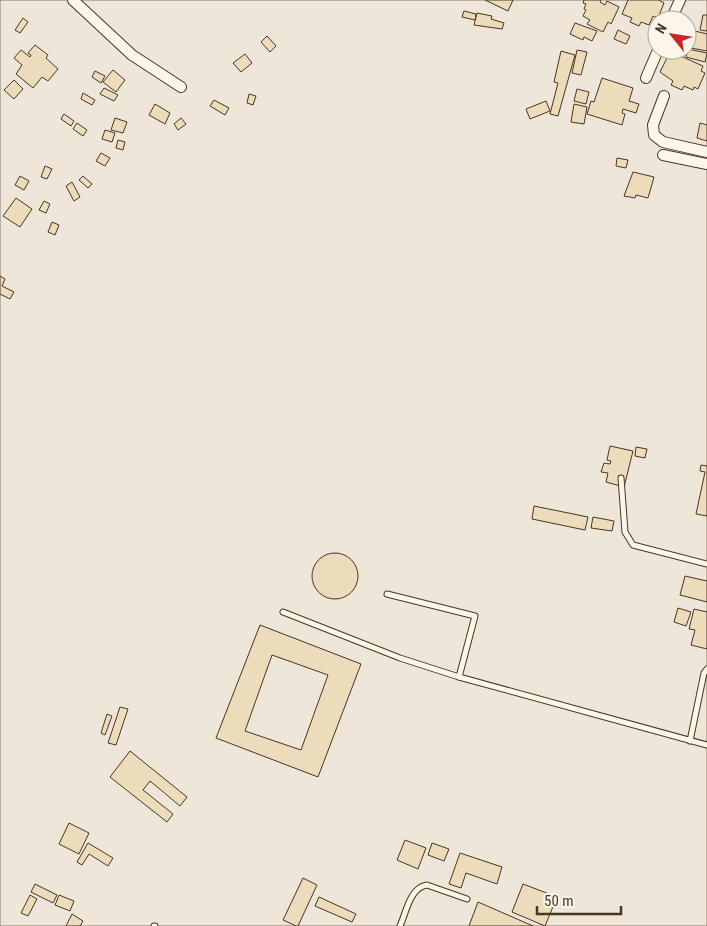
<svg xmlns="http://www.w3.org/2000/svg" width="707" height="926" viewBox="0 0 707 926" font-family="'Roboto Condensed',sans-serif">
<rect width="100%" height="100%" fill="#fbf6e9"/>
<path fill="#ede6d9" stroke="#887966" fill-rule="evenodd" d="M0,0H707V926H0ZM657,20H687V50H657Z"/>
<g fill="#ecdcbc" stroke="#4a3520" fill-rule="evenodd">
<polygon points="485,0 513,0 508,11"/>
<polygon points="584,0 601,0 600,2 605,5 607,1 619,7 611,24 608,22 603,32 587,24 590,20 583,16 586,10 584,9 586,4 583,3"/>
<polygon points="628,0 659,0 664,3 658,18 653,16 649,25 641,22 639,26 630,22 632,18 622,14"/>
<polygon points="464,11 476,14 475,20 462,17"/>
<polygon points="477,13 492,16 491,19 504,23 502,29 474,25"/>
<polygon points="703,15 707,15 707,31 700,30"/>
<polygon points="23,18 28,22 20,33 15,30"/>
<polygon points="575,23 597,31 592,41 584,37 583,40 570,34"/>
<polygon points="618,30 630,36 626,44 614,39"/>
<polygon points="695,31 707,34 707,51 691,48"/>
<polygon points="267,36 276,46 270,52 261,42"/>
<polygon points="35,45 48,55 46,58 58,69 48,81 42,77 33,88 16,74 22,65 14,58 21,50 30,57 31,55 28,53"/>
<polygon points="688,49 707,53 705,62 686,57"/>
<polygon points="577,50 587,52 581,75 572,73"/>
<polygon points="561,51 575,55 558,116 550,114 558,83 554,82"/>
<polygon points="245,54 252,63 241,72 233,63"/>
<polygon points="676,54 703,66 701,71 705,73 698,89 694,87 693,90 684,86 682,90 671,85 673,81 660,72 668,56 673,58"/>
<polygon points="113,70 125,80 116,92 103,82"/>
<polygon points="95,71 105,76 101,83 92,77"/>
<polygon points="602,78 633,88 629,101 639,104 636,113 623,109 622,113 625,114 622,125 587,114 591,101 594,102"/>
<polygon points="14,80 23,89 14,99 4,90"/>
<polygon points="104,88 118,95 114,101 100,94"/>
<polygon points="577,89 589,92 586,104 574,101"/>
<polygon points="83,93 95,100 92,105 81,99"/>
<polygon points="249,94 256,96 253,105 247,103"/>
<polygon points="214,100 229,108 225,115 210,106"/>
<polygon points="546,101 550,111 530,119 526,109"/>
<polygon points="155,104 170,113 165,124 149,115"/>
<polygon points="574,104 587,107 584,124 571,122"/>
<polygon points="64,114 74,121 71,126 61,119"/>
<polygon points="115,118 127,122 123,133 111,130"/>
<polygon points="181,118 186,124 178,130 174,124"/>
<polygon points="77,123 87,130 83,136 73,129"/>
<polygon points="700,123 707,125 707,141 697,138"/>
<polygon points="105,130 115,133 112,142 102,139"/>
<polygon points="118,140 125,142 123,150 116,148"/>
<polygon points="101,153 110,158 105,166 96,161"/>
<polygon points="617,158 628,160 626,168 616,166"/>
<polygon points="45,166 52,169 47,179 41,177"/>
<polygon points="633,172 654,177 648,198 636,195 635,198 624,196"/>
<polygon points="20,176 29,181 24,190 15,185"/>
<polygon points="83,176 92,184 88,188 79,180"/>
<polygon points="72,182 80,197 74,201 66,186"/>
<polygon points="16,198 32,209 20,227 3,216"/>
<polygon points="44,201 50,204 46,213 39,210"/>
<polygon points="52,222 59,225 55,235 48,232"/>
<polygon points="0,276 5,279 2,286 14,292 10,299 0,294"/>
<polygon points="610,446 633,451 624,487 606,482 608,473 601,472 604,463 610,464 611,461 607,460"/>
<polygon points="636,447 647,449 645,458 635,456"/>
<polygon points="701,465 707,466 707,516 696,514 705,472 700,471"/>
<polygon points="534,506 588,517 585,530 532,519"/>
<polygon points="593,517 614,521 612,531 591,528"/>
<circle cx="335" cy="576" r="23"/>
<polygon points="685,576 707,581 707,602 680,595"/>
<polygon points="678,608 691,612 686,626 674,622"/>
<polygon points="694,609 707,612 707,649 691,645 695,630 689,629"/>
<path d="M260,625L361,664L318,777L216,738ZM272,655L328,675L301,750L245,731Z"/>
<polygon points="120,707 128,709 116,745 108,743"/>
<polygon points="107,714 112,716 105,735 101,733"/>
<polygon points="130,751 187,797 180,806 150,781 143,790 173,814 167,822 110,777"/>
<polygon points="69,823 89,833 79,854 59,844"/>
<polygon points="405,840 426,848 418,869 397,860"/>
<polygon points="88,843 113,858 108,866 89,854 82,865 77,862"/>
<polygon points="432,843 449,849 444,861 428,855"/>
<polygon points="460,853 502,867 497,884 466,873 461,888 449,884"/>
<polygon points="303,878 317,885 298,926 296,926 283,920"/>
<polygon points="35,884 57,895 53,903 31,892"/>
<polygon points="523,884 557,897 545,926 512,912"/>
<polygon points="30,895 37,899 28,916 21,913"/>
<polygon points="59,895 74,901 70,911 55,905"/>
<polygon points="319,897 356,914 352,922 315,906"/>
<polygon points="478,902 533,926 469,926"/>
<polygon points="72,914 83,921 80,926 66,926"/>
</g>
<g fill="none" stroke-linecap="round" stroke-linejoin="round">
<g stroke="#4a3520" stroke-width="7">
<g id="lane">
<polyline points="621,478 625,532 633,545 707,564"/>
<polyline points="387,594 475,616 459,677"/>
<polyline points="283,612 400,658 459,677 707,745"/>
<polyline points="690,741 704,673 707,669"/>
<polyline points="154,926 155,926"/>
<path d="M400,926C406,913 410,887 427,885L467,899"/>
</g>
</g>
<g stroke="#4a3520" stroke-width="12">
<g id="street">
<polyline points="73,0 132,55 181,87"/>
<polyline points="671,20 680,0"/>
<polyline points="646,78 658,50"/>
<polyline points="664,96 653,125 654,135 663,142 707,152"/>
<polyline points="663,155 707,164"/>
</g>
</g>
<use href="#lane" stroke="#fbf6e9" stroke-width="5"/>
<use href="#street" stroke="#fbf6e9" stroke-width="10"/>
</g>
<g transform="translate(672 35) rotate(300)"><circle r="24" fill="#fbf6e9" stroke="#b4a999"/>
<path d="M0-4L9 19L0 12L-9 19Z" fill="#c62828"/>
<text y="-8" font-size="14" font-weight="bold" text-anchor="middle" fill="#4a3520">N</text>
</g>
<path d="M537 906v8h84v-8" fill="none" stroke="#4a3520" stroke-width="2.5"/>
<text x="544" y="906" font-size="15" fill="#4a3520" stroke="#fbf6e9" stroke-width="4" paint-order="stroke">50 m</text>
</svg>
